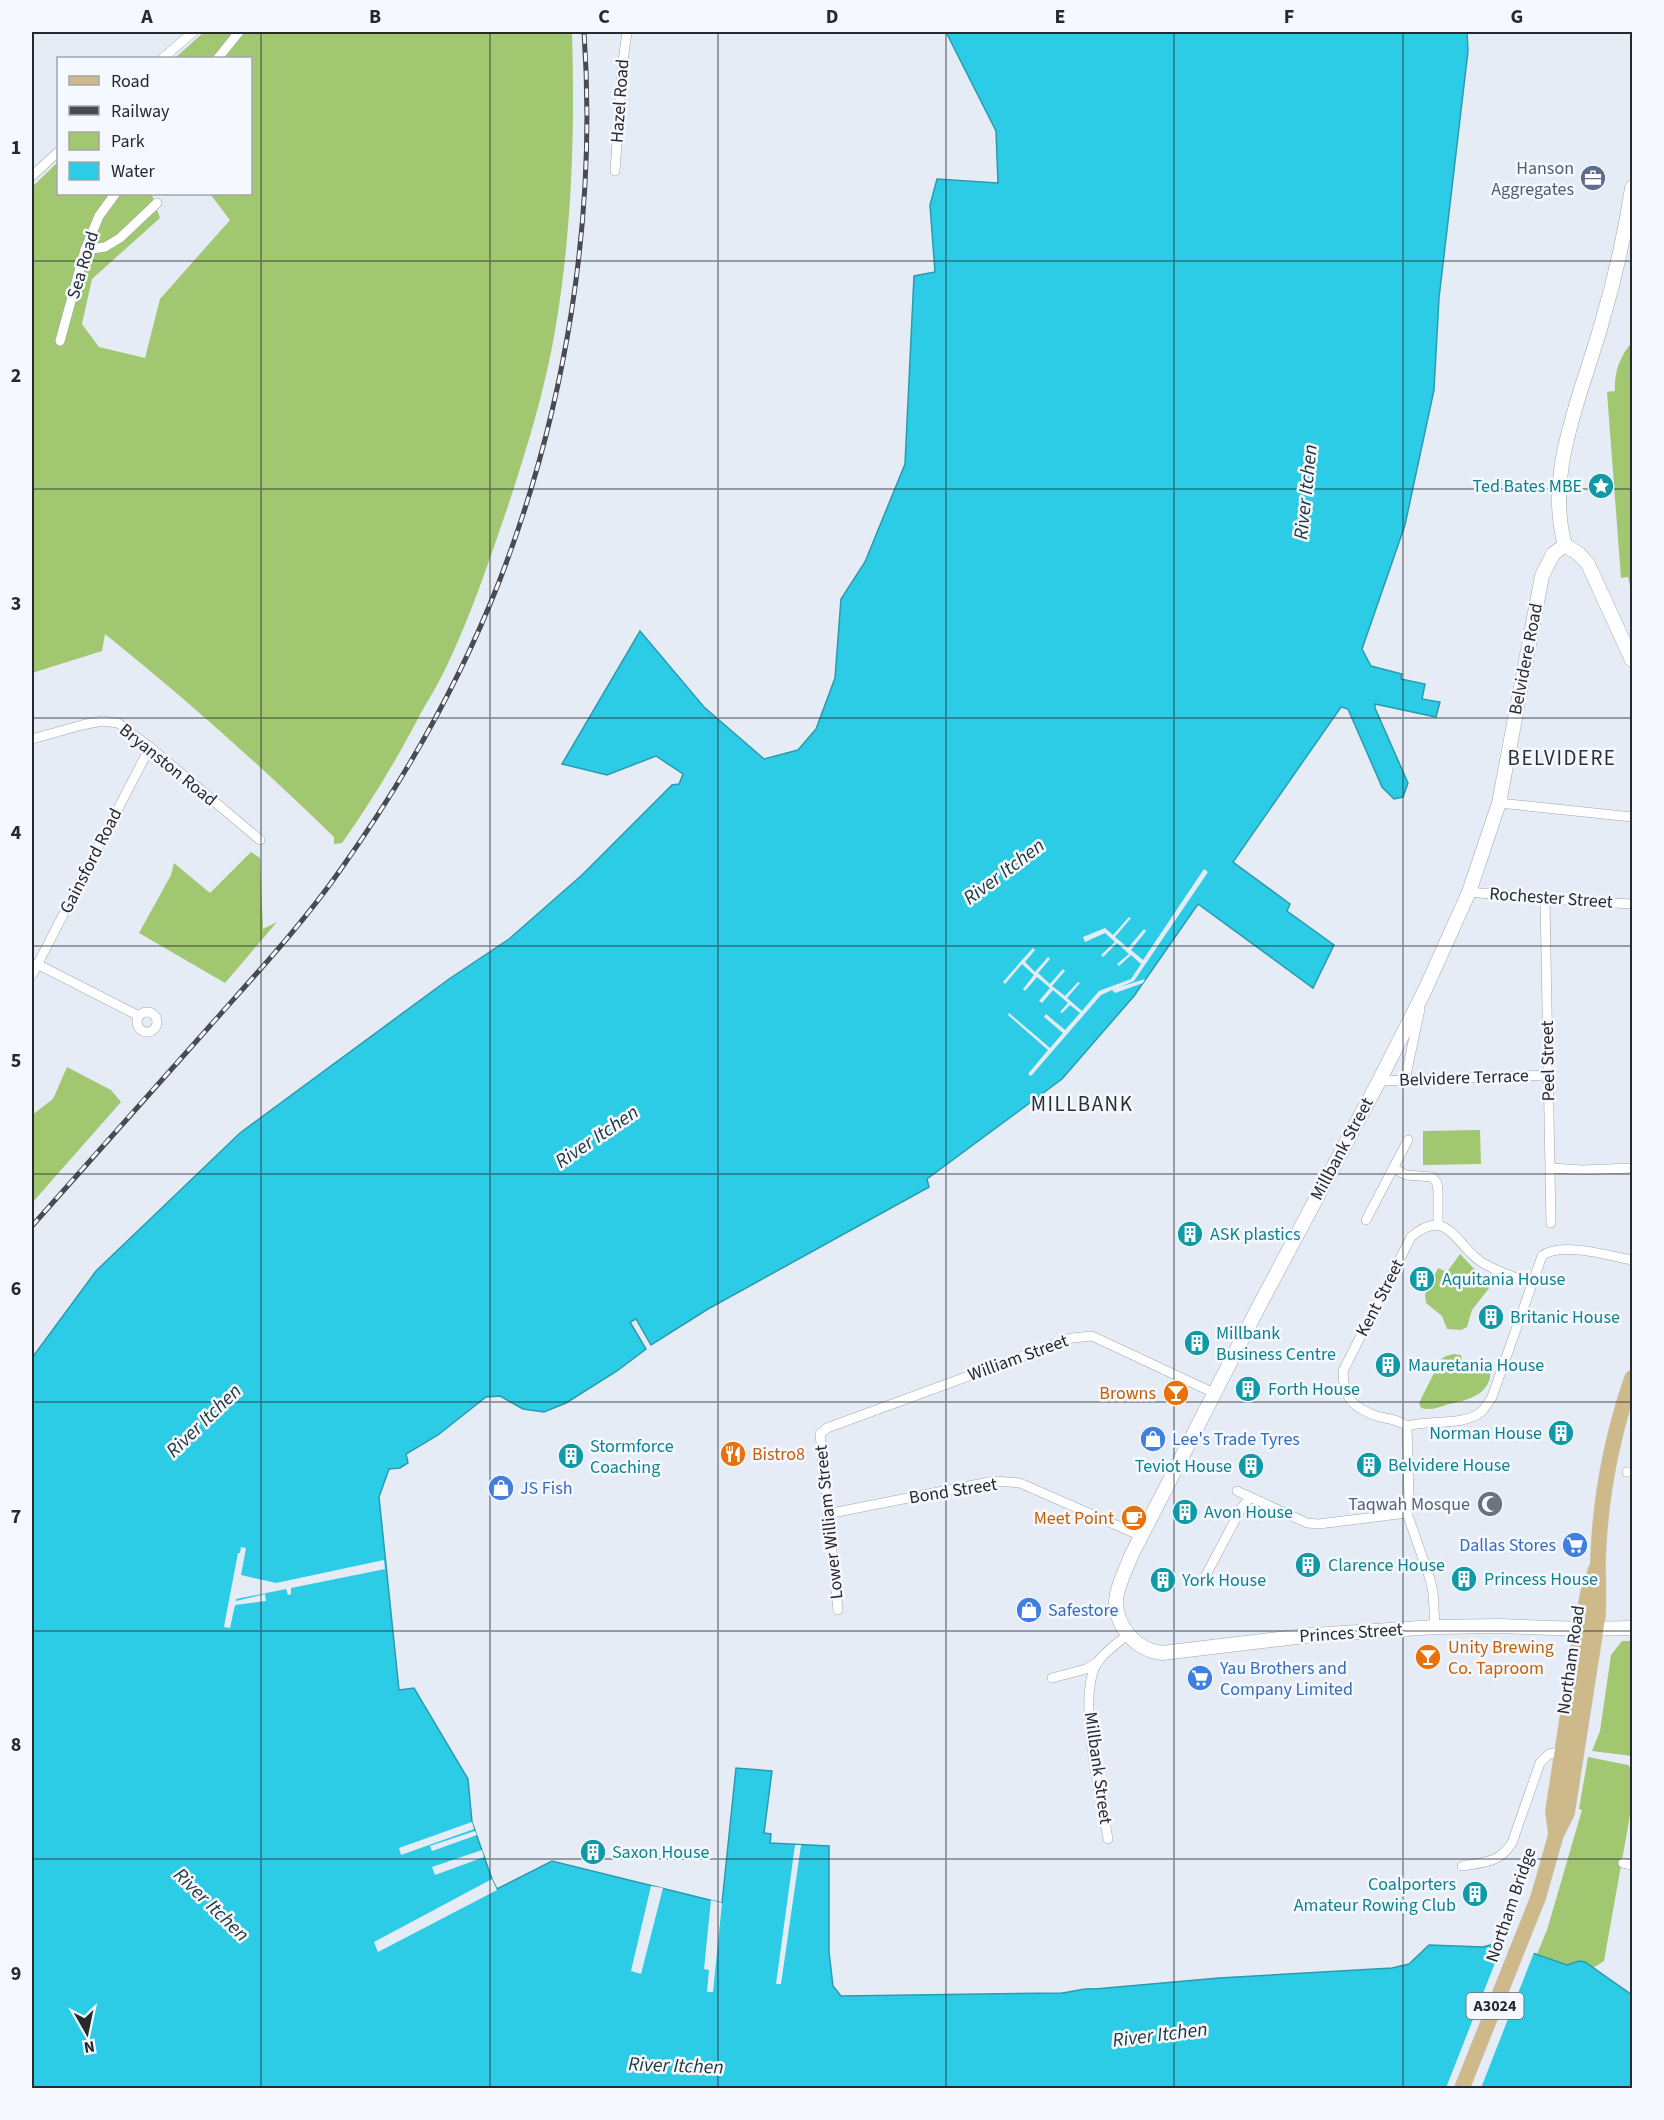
<svg xmlns="http://www.w3.org/2000/svg" width="1664" height="2120" font-family="'Source Sans 3',sans-serif">
  <style>
    .green { fill: #a1c771 }
    .water { fill: #2ccce7; stroke: #2a9baf; stroke-width: 1.5 }
    .pier { fill: #e6ecf6 }
    .lines { fill: none; stroke-linecap: round; stroke-linejoin: round }
    .street-casing { stroke: #a0a6af; stroke-width: 10 }
    .secondary-casing { stroke: #a0a6af; stroke-width: 15 }
    .primary-casing { stroke: #cbcccd; stroke-width: 16 }
    .street { stroke: #fff; stroke-width: 9 }
    .secondary { stroke: #fff; stroke-width: 14 }
    .primary { stroke: #ceb98b; stroke-width: 15 }
    .rail-casing { stroke: #484c50; stroke-width: 5 }
    .rail { stroke: #f5f9ff; stroke-width: 3; stroke-dasharray: 9; stroke-linecap: butt }
    .grid { fill: none; stroke: #272a2d; stroke-width: 1.5; stroke-opacity: 0.55 }
    .labels { text-anchor: middle; dominant-baseline: central; stroke-width: 5; stroke-linejoin: round; paint-order: stroke }
    .shield { fill: #f5f9ff; stroke: #65686c; stroke-width: 1.5 }
    .shield-label { font-size: 16px; font-weight: bold; fill: #272a2d }
    .street-label { font-size: 18px; fill: #272a2d; stroke: #f5f9ff }
    .service-label { font-size: 18px; fill: #4e5e75; stroke: #f5f9ff; text-anchor: end }
    .culture-label { font-size: 18px; fill: #0d838f; stroke: #f5f9ff; text-anchor: start }
    .food-label { font-size: 18px; fill: #c56008; stroke: #f5f9ff; text-anchor: end }
    .shop-label { font-size: 18px; fill: #366cbe; stroke: #f5f9ff; text-anchor: start }
    .worship-label { font-size: 18px; fill: #5b616d; stroke: #f5f9ff; text-anchor: end }
    .water-label { font-size: 20px; font-style: italic; fill: #1e363b; stroke: #f5f9ff }
    .quarter-label { font-size: 21px; letter-spacing: 1.5px; fill: #2a2e36; stroke: #f5f9ff }
    .neatline { fill: none; stroke: #272a2d; stroke-width: 2 }
    .grid-label { font-size: 20px; text-anchor: middle; font-weight: bold; fill: #272a2d }
  </style>
  <rect width="100%" height="100%" fill="#e6ecf6"/>
  <g class="green">
    <path d="M204,32H572C575,132 572,232 555,331C545,390 527,448 508,506C490,558 473,610 450,659C442,677 432,694 422,711C398,757 372,801 342,843L334,844V837C261,766 185,698 105,634L102,651L32,673V187L58,162V194H153L152,195L160,218L92,279L82,324L99,347L145,358L160,299L230,220L210,194H250V58H175Z"/>
    <path d="M1632,342V595L1628,577L1621,578L1607,392L1615,391C1614,372 1620,356 1632,342Z"/>
    <path d="M251,852L260,858L263,929L277,922L225,983L139,933L171,875L174,863L210,893Z"/>
    <path d="M67,1067L111,1090L121,1102L32,1203V1115L53,1099Z"/>
    <path d="M1480,1130L1481,1164L1423,1165V1131Z"/>
    <path d="M1460,1254L1477,1272L1492,1278L1490,1287L1472,1310L1467,1327L1461,1330L1447,1329L1442,1316L1426,1303L1425,1295L1438,1268L1447,1272Z"/>
    <path d="M1454,1354L1461,1355L1462,1364C1471,1365 1483,1362 1490,1366C1494,1393 1470,1400 1449,1404C1439,1407 1432,1411 1421,1408L1419,1403L1441,1359L1446,1356Z"/>
    <path d="M1622,1641H1632V1756L1592,1751L1600,1731L1611,1655Z"/>
    <path d="M1588,1757L1628,1765L1632,1769V1804L1604,1961L1593,1968L1632,1995L1392,1968L1409,1964L1429,1945L1483,1947L1501,1942L1537,1954L1547,1930L1582,1810L1579,1809Z"/>
  </g>
  <path class="water" d="M946,32H1467L1468,51L1439,298L1434,390L1405,525L1362,649L1371,666L1402,674L1401,679L1425,684L1422,699L1440,702L1436,717L1375,704V708L1408,783L1403,797L1394,799L1382,787L1348,709L1341,707L1233,862L1290,904L1287,911L1334,945L1313,988L1198,904L1134,996L1062,1079L927,1179L929,1187L708,1309L651,1345L636,1319L630,1322L646,1349L617,1371L566,1403L544,1412L523,1409L500,1396L486,1397L438,1435L406,1454L408,1463L400,1468L389,1469L379,1497L399,1690L414,1688L468,1779L472,1822L492,1879L497,1889L552,1861L722,1903L736,1768L772,1771L764,1833L771,1834L770,1843L829,1846V1952L833,1986L841,1996L1062,1993C1072,1992 1087,1987 1095,1989L1219,1978L1392,1968L1409,1964L1429,1945L1483,1947L1501,1942L1567,1965L1579,1961L1585,1962L1632,1995V2088H32V1358L96,1271L240,1133L449,979L509,939L582,875L672,785L679,784L683,774L656,756L607,775L562,764L640,631L704,707L764,759L798,750L816,729L835,678L841,599L865,562L905,464L914,276L935,272L930,205L937,179L998,183L996,131Z"/>
  <g class="pier">
    <path d="M1204,869L1208,872L1134,981L1120,987L1145,979L1143,983L1115,993L1112,990L1101,995L1031,1076L1028,1074L1048,1050L1008,1015L1009,1013L1050,1048L1063,1033L1044,1017L1046,1014L1065,1030L1080,1013L1070,1005L1062,1013L1060,1012L1068,1003L1053,990L1042,1003L1039,1001L1050,988L1037,977L1025,991L1023,989L1034,975L1022,964L1005,984L1003,982L1022,960L1033,948L1035,950L1025,962L1035,972L1048,957L1050,959L1038,973L1050,984L1063,969L1065,971L1052,986L1065,996L1078,982L1080,983L1067,998L1082,1011L1099,991L1131,979L1141,964L1131,955L1119,966L1117,964L1129,954L1117,943L1103,957L1101,955L1115,942L1105,933L1085,942L1083,937L1105,928L1113,935L1129,917L1131,918L1115,937L1128,948L1144,929L1146,931L1131,950L1143,960Z"/>
    <path d="M241,1547L246,1548L241,1575L276,1583L384,1560L385,1569L291,1588V1594L288,1595L286,1589L236,1599V1601L265,1594L266,1601L235,1605L230,1628L224,1627L225,1621L238,1553H240Z"/>
    <path d="M472,1822L474,1829L401,1855L399,1848Z"/>
    <path d="M475,1831L477,1835L432,1851L430,1846Z"/>
    <path d="M795,1845H801L781,1984H776Z"/>
    <path d="M482,1850L484,1857L435,1875L432,1867Z"/>
    <path d="M492,1879L497,1890L378,1952L374,1942Z"/>
    <path d="M651,1886L663,1888L641,1974L631,1971Z"/>
    <path d="M711,1900L722,1903L713,1992H707L709,1970L704,1969Z"/>
    <path d="M1504,1940L1535,1950L1481,2088H1446Z"/>
  </g>
  <g class="lines">
    <g class="street-casing">
      <g id="street">
        <path d="M163,58L193,32"/>
        <path d="M218,58L239,32"/>
        <path d="M615,171L622,69L627,32"/>
        <path d="M32,176L58,152"/>
        <path d="M85,250L105,247L120,238L157,203"/>
        <path d="M60,341L85,250L99,216L115,194"/>
        <path d="M32,739L82,725L102,721L118,723L150,747L260,840"/>
        <path d="M1499,803L1632,817"/>
        <path d="M1469,892L1545,899L1632,904"/>
        <path d="M1545,899L1551,1223"/>
        <path d="M37,964L139,1016"/>
        <path d="M32,975L150,747"/>
        <circle cx="147" cy="1022" r="10"/>
        <path d="M1405,1080L1420,1009"/>
        <path d="M1379,1081L1549,1075"/>
        <path d="M1393,1168L1406,1175L1432,1177L1437,1183L1438,1191V1225"/>
        <path d="M1551,1168L1582,1170L1632,1168"/>
        <path d="M1366,1220L1408,1140"/>
        <path d="M1531,1284C1515,1277 1498,1272 1483,1263C1457,1249 1449,1204 1411,1237L1343,1371C1343,1399 1354,1409 1380,1417C1390,1419 1399,1420 1407,1426C1428,1420 1464,1426 1481,1412C1485,1408 1489,1402 1492,1397L1542,1256C1560,1241 1610,1256 1632,1260"/>
        <path d="M1407,1426L1409,1499L1407,1513L1430,1579L1433,1592L1435,1627"/>
        <path d="M1627,1472H1632"/>
        <path d="M1237,1491L1307,1523L1319,1524L1407,1513"/>
        <path d="M827,1514L994,1481L1020,1483L1141,1536"/>
        <path d="M1206,1575L1242,1507L1250,1498"/>
        <path d="M838,1610L820,1434L827,1428L1072,1338L1092,1336L1214,1393"/>
        <path d="M1052,1678L1086,1669L1098,1662"/>
        <path d="M1108,1839C1101,1798 1076,1698 1097,1663C1104,1652 1118,1643 1127,1635"/>
        <path d="M1623,1863L1632,1865"/>
        <path d="M1462,1866C1485,1862 1499,1863 1512,1843L1540,1763L1549,1754L1565,1751"/>
      </g>
    </g>
    <g class="secondary-casing">
      <g id="secondary">
        <path d="M1565,545L1553,554L1542,576L1499,803L1469,892L1424,992L1379,1081L1258,1308L1131,1556C1126,1570 1117,1585 1116,1601C1116,1627 1136,1650 1162,1653L1313,1635L1435,1627L1499,1626L1581,1629L1632,1628"/>
        <path d="M1565,545C1544,473 1583,391 1602,322C1615,278 1625,234 1632,188"/>
        <path d="M1565,545L1579,554L1588,564L1632,660"/>
      </g>
    </g>
    <g class="primary-casing">
      <g id="primary">
        <path d="M1556,1835L1553,1811L1581,1629L1588,1593L1596,1569"/>
        <path d="M1462,2088L1538,1898L1556,1835L1567,1813L1598,1615C1599,1597 1598,1579 1598,1560C1600,1498 1612,1436 1632,1378"/>
      </g>
    </g>
    <use href="#street" class="street"/>
    <use href="#secondary" class="secondary"/>
    <use href="#primary" class="primary"/>
    <g class="rail-casing">
      <path id="rail" d="M32,1226C91,1159 150,1093 209,1027C254,976 302,925 341,869C404,780 459,684 499,582C566,409 597,217 584,32"/>
    </g>
    <use href="#rail" class="rail"/>
  </g>
  <path class="grid" d="M261,32V2088M490,32V2088M718,32V2088M946,32V2088M1174,32V2088M1403,32V2088M32,261H1632M32,489H1632M32,718H1632M32,946H1632M32,1174H1632M32,1402H1632M32,1631H1632M32,1859H1632"/>
  <defs>
    <g id="office-disc" transform="scale(1.35)"><circle r="9.5" fill="#5c6f8a" stroke="#f5f9ff"/><path d="M-6-3h4V-5.5h4V-3h4V5H-6ZM-1-4.5V-3h2v-1.5ZM-6 0V1H6V0Z" fill="#fff"/></g>
    <g id="sight-disc" transform="scale(1.35)"><circle r="9.5" fill="#0f9aa8" stroke="#f5f9ff"/><path d="M0-6L1.8-2.2L6-1.7L2.9 1.2L3.7 5.4L0 3.3L-3.7 5.4L-2.9 1.2L-6-1.7L-1.8-2.2Z" fill="#fff"/></g>
    <g id="building-disc" transform="scale(1.35)"><circle r="9.5" fill="#0f9aa8" stroke="#f5f9ff"/><path d="M-4-6H4V6H1V3H-1V6H-4ZM-2.5-4.3h1.7v1.8h-1.7ZM.8-4.3h1.7v1.8H.8ZM-2.5-1h1.7V.8h-1.7ZM.8-1h1.7V.8H.8Z" fill="#fff"/></g>
    <g id="bar-disc" transform="scale(1.35)"><circle r="9.5" fill="#e8710a" stroke="#f5f9ff"/><path d="M-6-5H6L.8 .8V4.5H3.5V6h-7V4.5H-.8V.8Z" fill="#fff"/></g>
    <g id="shop-disc" transform="scale(1.35)"><circle r="9.5" fill="#3f7fe0" stroke="#f5f9ff"/><path d="M-5-2.5h2.3a2.7 3.5 0 0 1 5.4 0H5L5.5 6h-11ZM-1.5-2.5h3a1.5 2.3 0 0 0-3 0Z" fill="#fff"/></g>
    <g id="restaurant-disc" transform="scale(1.35)"><circle r="9.5" fill="#e8710a" stroke="#f5f9ff"/><path d="M-5-6h1v4h1v-4h1v4h1v-4h1v5L-1.5 .5V6h-2V.5L-5-1ZM5-6V6H3V1.5H1.5Q1.5-4 5-6Z" fill="#fff"/></g>
    <g id="mosque-disc" transform="scale(1.35)"><circle r="9.5" fill="#6b7280" stroke="#f5f9ff"/><path d="M3.5-4.9A6 6 0 1 0 3.5 4.9A5 5 0 1 1 3.5-4.9Z" fill="#fff"/></g>
    <g id="cafe-disc" transform="scale(1.35)"><circle r="9.5" fill="#e8710a" stroke="#f5f9ff"/><path d="M-5.5-4.5H6V0H3Q3 3.5 0 3.5H-2.5Q-5.5 3.5-5.5 0ZM3-3.2v2h1.7v-2ZM-6 4.5H4V6H-6Z" fill="#fff"/></g>
    <g id="supermarket-disc" transform="scale(1.35)"><circle r="9.5" fill="#3f7fe0" stroke="#f5f9ff"/><path d="M-6-5.5h2.5l.6 2H6L4.5 2H-2.5L-4.4-4H-6ZM-1.5 3.2a1.3 1.3 0 1 0 .1 0ZM3 3.2a1.3 1.3 0 1 0 .1 0Z" fill="#fff"/></g>
  </defs>
  <g fill-rule="evenodd">
    <use href="#office-disc" x="1593" y="178"/>
    <use href="#sight-disc" x="1601" y="486"/>
    <use href="#building-disc" x="1190" y="1234"/>
    <use href="#building-disc" x="1422" y="1279"/>
    <use href="#building-disc" x="1491" y="1317"/>
    <use href="#building-disc" x="1197" y="1343"/>
    <use href="#building-disc" x="1388" y="1365"/>
    <use href="#building-disc" x="1248" y="1389"/>
    <use href="#bar-disc" x="1176" y="1393"/>
    <use href="#building-disc" x="1561" y="1433"/>
    <use href="#shop-disc" x="1153" y="1439"/>
    <use href="#restaurant-disc" x="733" y="1454"/>
    <use href="#building-disc" x="571" y="1456"/>
    <use href="#building-disc" x="1369" y="1465"/>
    <use href="#building-disc" x="1251" y="1466"/>
    <use href="#shop-disc" x="501" y="1488"/>
    <use href="#mosque-disc" x="1490" y="1504"/>
    <use href="#building-disc" x="1185" y="1512"/>
    <use href="#cafe-disc" x="1134" y="1518"/>
    <use href="#supermarket-disc" x="1575" y="1545"/>
    <use href="#building-disc" x="1308" y="1565"/>
    <use href="#building-disc" x="1464" y="1579"/>
    <use href="#building-disc" x="1163" y="1580"/>
    <use href="#shop-disc" x="1029" y="1610"/>
    <use href="#bar-disc" x="1428" y="1657"/>
    <use href="#supermarket-disc" x="1200" y="1678"/>
    <use href="#building-disc" x="593" y="1852"/>
    <use href="#building-disc" x="1475" y="1894"/>
  </g>
  <g class="labels">
    <rect class="shield" x="1466.5" y="1993" width="57" height="26" rx="4.5"/>
    <g class="shield-label">
      <text x="1495" y="2006">A3024</text>
    </g>
    <g class="street-label">
      <text transform="translate(620 101) rotate(-86)">Hazel Road</text>
      <text transform="translate(83 265) rotate(-73)">Sea Road</text>
      <text transform="translate(1526 659) rotate(-79)">Belvidere Road</text>
      <text transform="translate(168 765) rotate(39)">Bryanston Road</text>
      <text transform="translate(91 861) rotate(-63)">Gainsford Road</text>
      <text transform="translate(1551 898) rotate(4)">Rochester Street</text>
      <text transform="translate(1548 1061) rotate(-91)">Peel Street</text>
      <text transform="translate(1464 1078) rotate(-2)">Belvidere Terrace</text>
      <text transform="translate(1342 1149) rotate(-62)">Millbank Street</text>
      <text transform="translate(1380 1298) rotate(-63)">Kent Street</text>
      <text transform="translate(1018 1358) rotate(-20)">William Street</text>
      <text transform="translate(953 1491) rotate(-9)">Bond Street</text>
      <text transform="translate(829 1522) rotate(-96)">Lower William Street</text>
      <text transform="translate(1351 1633) rotate(-4)">Princes Street</text>
      <text transform="translate(1571 1660) rotate(-82)">Northam Road</text>
      <text transform="translate(1098 1768) rotate(82)">Millbank Street</text>
      <text transform="translate(1511 1905) rotate(-71)">Northam Bridge</text>
    </g>
    <g class="service-label">
      <text x="1574" y="168">Hanson<tspan x="1574" dy="21">Aggregates</tspan></text>
    </g>
    <g class="culture-label">
      <text x="1582" y="486" text-anchor="end">Ted Bates MBE</text>
      <text x="1210" y="1234">ASK plastics</text>
      <text x="1442" y="1279">Aquitania House</text>
      <text x="1510" y="1317">Britanic House</text>
      <text x="1216" y="1333">Millbank<tspan x="1216" dy="21">Business Centre</tspan></text>
      <text x="1408" y="1365">Mauretania House</text>
      <text x="1268" y="1389">Forth House</text>
      <text x="1542" y="1433" text-anchor="end">Norman House</text>
      <text x="590" y="1446">Stormforce<tspan x="590" dy="21">Coaching</tspan></text>
      <text x="1388" y="1465">Belvidere House</text>
      <text x="1232" y="1466" text-anchor="end">Teviot House</text>
      <text x="1204" y="1512">Avon House</text>
      <text x="1328" y="1565">Clarence House</text>
      <text x="1484" y="1579">Princess House</text>
      <text x="1182" y="1580">York House</text>
      <text x="612" y="1852">Saxon House</text>
      <text x="1456" y="1884" text-anchor="end">Coalporters<tspan x="1456" dy="21">Amateur Rowing Club</tspan></text>
    </g>
    <g class="food-label">
      <text x="1156" y="1393">Browns</text>
      <text x="752" y="1454" text-anchor="start">Bistro8</text>
      <text x="1114" y="1518">Meet Point</text>
      <text x="1448" y="1647" text-anchor="start">Unity Brewing<tspan x="1448" dy="21">Co. Taproom</tspan></text>
    </g>
    <g class="shop-label">
      <text x="1172" y="1439">Lee's Trade Tyres</text>
      <text x="520" y="1488">JS Fish</text>
      <text x="1556" y="1545" text-anchor="end">Dallas Stores</text>
      <text x="1048" y="1610">Safestore</text>
      <text x="1220" y="1668">Yau Brothers and<tspan x="1220" dy="21">Company Limited</tspan></text>
    </g>
    <g class="worship-label">
      <text x="1470" y="1504">Taqwah Mosque</text>
    </g>
    <g class="water-label">
      <text transform="translate(1306 492) rotate(-84)">River Itchen</text>
      <text transform="translate(1004 872) rotate(-37)">River Itchen</text>
      <text transform="translate(597 1137) rotate(-34)">River Itchen</text>
      <text transform="translate(204 1421) rotate(-44)">River Itchen</text>
      <text transform="translate(211 1905) rotate(44)">River Itchen</text>
      <text transform="translate(1160 2035) rotate(-7)">River Itchen</text>
      <text transform="translate(676 2066) rotate(2)">River Itchen</text>
    </g>
    <g class="quarter-label">
      <text x="1562" y="758">BELVIDERE</text>
      <text x="1082" y="1104">MILLBANK</text>
    </g>
  </g>
  <rect width="1664" height="2120" fill="none" stroke="#f5f9ff" stroke-width="66"/>
  <rect x="57" y="57" width="195" height="138" fill="#f5f9ff" stroke="#a3a6ab" stroke-width="1.5"/>
  <rect x="69" y="76" width="30" height="9" fill="#ceb98b" stroke="#a3a6ab" stroke-width="1.5"/>
  <text x="111" y="87" font-size="18" fill="#272a2d">Road</text>
  <rect x="69" y="106" width="30" height="9" fill="#484c50" stroke="#a3a6ab" stroke-width="1.5"/>
  <text x="111" y="117" font-size="18" fill="#272a2d">Railway</text>
  <rect x="69" y="132" width="30" height="18" fill="#a1c771" stroke="#a3a6ab" stroke-width="1.5"/>
  <text x="111" y="147" font-size="18" fill="#272a2d">Park</text>
  <rect x="69" y="162" width="30" height="18" fill="#2ccce7" stroke="#a3a6ab" stroke-width="1.5"/>
  <text x="111" y="177" font-size="18" fill="#272a2d">Water</text>
  <g transform="translate(87 2033) rotate(171)" stroke="#f5f9ff" stroke-width="4.5" paint-order="stroke">
  <path d="M0-4.5L10 22L0 15L-10 22Z" fill="#272a2d"/>
  <text y="-9" font-size="16" font-weight="bold" text-anchor="middle" fill="#272a2d">N</text>
  </g>
  <rect x="33" y="33" width="1598" height="2054" class="neatline"/>
  <g class="grid-label">
    <text x="147" y="23">A</text>
    <text x="375" y="23">B</text>
    <text x="604" y="23">C</text>
    <text x="832" y="23">D</text>
    <text x="1060" y="23">E</text>
    <text x="1289" y="23">F</text>
    <text x="1517" y="23">G</text>
    <text x="16" y="154">1</text>
    <text x="16" y="382">2</text>
    <text x="16" y="610">3</text>
    <text x="16" y="839">4</text>
    <text x="16" y="1067">5</text>
    <text x="16" y="1295">6</text>
    <text x="16" y="1523">7</text>
    <text x="16" y="1751">8</text>
    <text x="16" y="1980">9</text>
  </g>
</svg>
